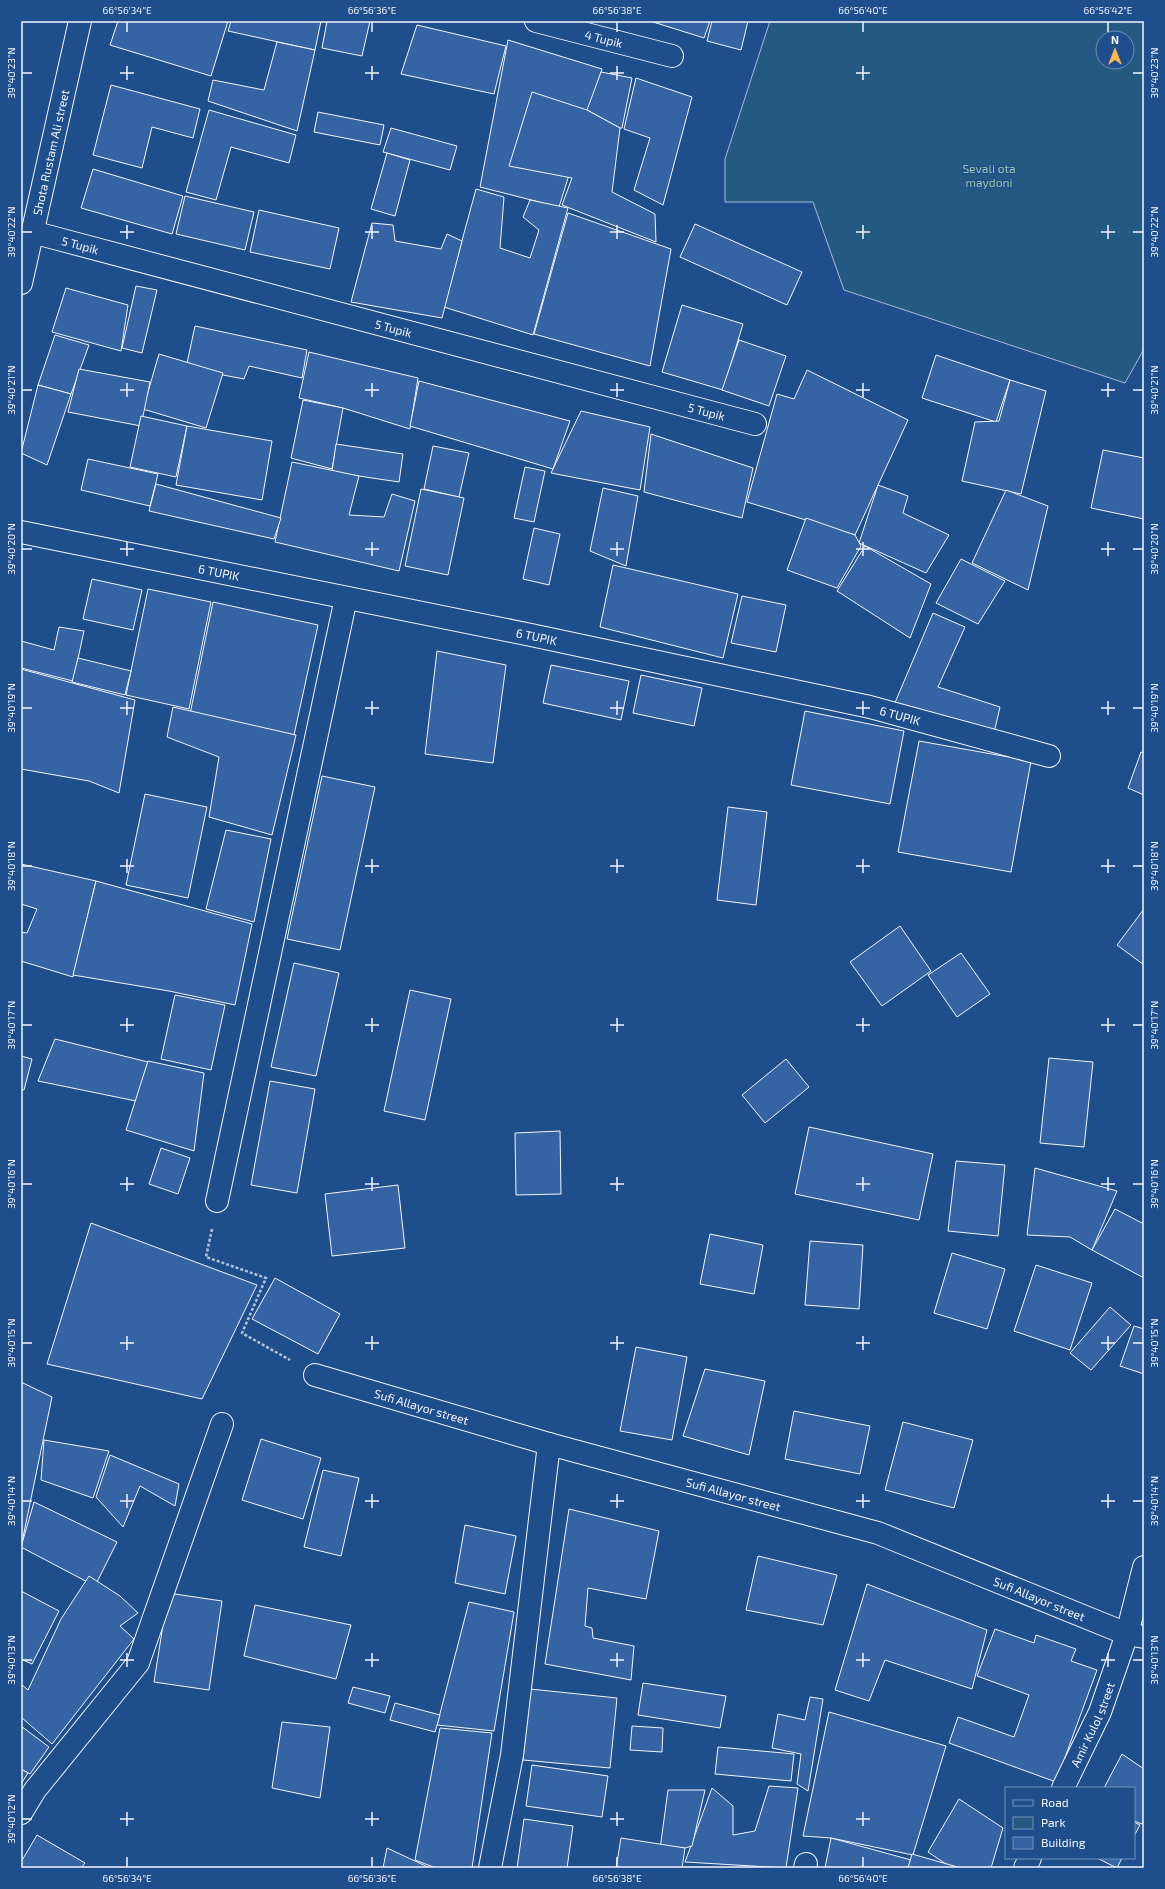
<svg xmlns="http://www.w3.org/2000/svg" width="1165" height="1889" font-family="'Exo 2',sans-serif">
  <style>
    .green { fill: #245a82; stroke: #a8bbd7; fill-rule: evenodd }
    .building { fill: #3563a3; stroke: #f2f6ff }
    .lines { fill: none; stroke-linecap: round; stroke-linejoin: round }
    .minor-casing { stroke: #f2f6ff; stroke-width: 24 }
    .path { stroke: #b3c4dc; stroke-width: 2.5; stroke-dasharray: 3 2; stroke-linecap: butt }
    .minor { stroke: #1f4e8c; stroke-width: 22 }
    .ticks { fill: none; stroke: #f2f6ff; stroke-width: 1.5 }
    .labels { text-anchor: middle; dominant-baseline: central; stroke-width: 3; stroke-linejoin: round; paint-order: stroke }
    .street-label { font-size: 12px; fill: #f2f6ff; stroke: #1f4e8c }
    .park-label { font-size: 12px; fill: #97c8a6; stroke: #1f4e8c }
    .neatline { fill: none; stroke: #f2f6ff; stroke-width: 1.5 }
    .ticks-label { font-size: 10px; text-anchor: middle; fill: #f2f6ff }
  </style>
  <rect width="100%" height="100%" fill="#1f4e8c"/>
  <path class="green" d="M770,21H1144V349L1125,383L844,290L813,202H725V159ZM1103,38H1127V62H1103Z"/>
  <g class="building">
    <path d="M118,21H228L211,76L110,45Z"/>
    <path d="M231,21H321L315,50L228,31Z"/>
    <path d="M327,21H370L362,56L322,48Z"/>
    <path d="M650,21H710L704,38Z"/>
    <path d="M712,21H748L741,50L707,41Z"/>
    <path d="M417,25L506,46L494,94L401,74Z"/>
    <path d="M508,40L602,69L559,207L480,187Z"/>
    <path d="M277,42L315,50L297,131L208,101L213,80L264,90Z"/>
    <path d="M601,72L632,78L622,128H620L587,110Z"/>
    <path d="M636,78L692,97L663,205L634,190L650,138L624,129Z"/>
    <path d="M111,85L200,109L193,138L152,127L142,168L93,155Z"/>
    <path d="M532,92L587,110L620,128L612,192L655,214L656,242L562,205L572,178L509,166Z"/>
    <path d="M209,110L296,135L289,163L231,147L216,200L186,192Z"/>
    <path d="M318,112L384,125L380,145L314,132Z"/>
    <path d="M391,128L457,146L450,170L383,152Z"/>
    <path d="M387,153L410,160L395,216L371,209Z"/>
    <path d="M93,169L183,196L172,234L81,208Z"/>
    <path d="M476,189L504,197L500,248L530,258L539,230L523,217L530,200L568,208L533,335L444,307Z"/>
    <path d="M185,196L254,212L245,250L176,234Z"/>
    <path d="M259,210L339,228L330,269L250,252Z"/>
    <path d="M568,213L671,249L650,366L534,334Z"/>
    <path d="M372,223L393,225L395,241L441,249L447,234L462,241L442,318L351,302Z"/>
    <path d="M695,224L802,272L787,305L680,257Z"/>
    <path d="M136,286L157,290L142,353L122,348Z"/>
    <path d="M66,288L128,305L121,351L52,332Z"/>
    <path d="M682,305L743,324L723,390L662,372Z"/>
    <path d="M195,326L307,350L302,378L249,366L244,379L186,368Z"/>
    <path d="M55,335L89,345L71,394L38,385Z"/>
    <path d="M739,340L786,356L769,406L722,390Z"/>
    <path d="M309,352L418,378L410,429L343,408L299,398Z"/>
    <path d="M159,354L223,373L206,428L143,409Z"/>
    <path d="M936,355L1010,380L996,422L922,398Z"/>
    <path d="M79,369L150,382L141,426L68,412Z"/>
    <path d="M807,370L908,420L855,535L747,502L777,394L794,399Z"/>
    <path d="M1010,380L1046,391L1021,494L962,481L975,422L999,421Z"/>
    <path d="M419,381L570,421L553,469L410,426Z"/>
    <path d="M38,385L71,394L47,465L21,453Z"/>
    <path d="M303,400L343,408L332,469L291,458Z"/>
    <path d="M581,411L650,427L640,490L551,473Z"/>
    <path d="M141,416L187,426L176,477L130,467Z"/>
    <path d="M187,426L272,441L262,500L176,485Z"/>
    <path d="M651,434L753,468L742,518L644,492Z"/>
    <path d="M336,444L403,454L399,482L332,472Z"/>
    <path d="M433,446L469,453L459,497L424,489Z"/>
    <path d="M1103,450L1144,458V519L1091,508Z"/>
    <path d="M88,459L158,474L150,506L81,490Z"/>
    <path d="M292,462L359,476L349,515L384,517L392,494L415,501L399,571L275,542Z"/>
    <path d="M525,467L545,471L534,522L514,518Z"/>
    <path d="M156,484L281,518L274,539L149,511Z"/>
    <path d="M878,485L908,496L903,513L949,535L926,573L859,543Z"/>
    <path d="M603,488L638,496L626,566L590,551Z"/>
    <path d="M421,489L464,498L448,575L405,566Z"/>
    <path d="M1006,490L1048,506L1028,590L972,563Z"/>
    <path d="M806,518L855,535L861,546L837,588L787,570Z"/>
    <path d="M534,528L560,534L549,585L523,579Z"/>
    <path d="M865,546L931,584L910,638L837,591Z"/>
    <path d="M961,559L1005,581L978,624L936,603Z"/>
    <path d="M613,565L738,594L723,658L600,627Z"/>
    <path d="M92,579L142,590L133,630L83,619Z"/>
    <path d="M148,589L211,602L189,709L126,695Z"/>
    <path d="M742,596L786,605L776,652L731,643Z"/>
    <path d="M213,602L318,625L294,735L190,714Z"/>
    <path d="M933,613L965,627L938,687L1000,707L994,733L894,705Z"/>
    <path d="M59,627L84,631L73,681L21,668V641L54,650Z"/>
    <path d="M437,651L506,665L493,763L425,754Z"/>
    <path d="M78,658L131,671L125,695L72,682Z"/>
    <path d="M551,665L629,681L621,720L543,703Z"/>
    <path d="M21,669L135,700L119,793L89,781L21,769Z"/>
    <path d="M641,675L702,688L694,726L633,713Z"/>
    <path d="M173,707L296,735L272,835L209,817L219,757L167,737Z"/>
    <path d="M805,711L904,731L890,804L791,785Z"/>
    <path d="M919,741L1031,761L1011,872L898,852Z"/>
    <path d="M1141,752L1144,753V795L1128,788Z"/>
    <path d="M322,776L375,787L340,950L287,939Z"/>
    <path d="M145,794L207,807L188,898L126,885Z"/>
    <path d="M728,807L767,812L756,905L717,900Z"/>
    <path d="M226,830L271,839L254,922L206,909Z"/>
    <path d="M21,864L96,881L73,977L21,961V932L27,933L37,909L21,904Z"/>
    <path d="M96,881L252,924L235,1005L169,991L73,975Z"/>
    <path d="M1144,909V965L1117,945Z"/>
    <path d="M900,926L931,971L882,1006L850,962Z"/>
    <path d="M961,953L990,994L957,1017L928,975Z"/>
    <path d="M294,963L339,973L316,1076L271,1067Z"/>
    <path d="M410,990L451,999L425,1120L384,1111Z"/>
    <path d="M175,995L225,1005L211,1070L161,1059Z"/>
    <path d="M55,1039L148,1062L136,1101L38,1081Z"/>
    <path d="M21,1056L32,1059L24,1090L21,1089Z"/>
    <path d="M1049,1058L1093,1062L1084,1147L1040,1143Z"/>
    <path d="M786,1059L809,1087L765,1123L742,1095Z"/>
    <path d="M148,1061L204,1073L194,1151L126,1130Z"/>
    <path d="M270,1081L315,1089L297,1193L251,1185Z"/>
    <path d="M809,1127L933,1154L919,1220L795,1194Z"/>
    <path d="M560,1131L561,1194L516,1195L515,1133Z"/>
    <path d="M161,1148L190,1158L178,1194L149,1184Z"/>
    <path d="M956,1161L1005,1165L998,1236L948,1231Z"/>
    <path d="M1035,1168L1117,1191L1092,1250L1070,1237L1027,1235Z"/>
    <path d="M398,1185L405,1248L332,1256L325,1194Z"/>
    <path d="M1115,1209L1144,1224V1278L1092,1250Z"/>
    <path d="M91,1223L257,1285L202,1399L47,1364Z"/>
    <path d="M710,1234L763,1245L754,1294L700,1284Z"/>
    <path d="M810,1241L863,1245L859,1309L805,1305Z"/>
    <path d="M952,1253L1005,1269L987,1329L934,1313Z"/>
    <path d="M1036,1265L1092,1283L1070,1350L1014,1331Z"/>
    <path d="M275,1278L340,1314L318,1354L252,1319Z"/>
    <path d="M1110,1307L1131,1325L1091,1370L1070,1353Z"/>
    <path d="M1134,1326L1144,1329V1374L1120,1366Z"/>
    <path d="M636,1347L687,1357L672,1440L620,1431Z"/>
    <path d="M705,1369L765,1381L749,1455L683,1436Z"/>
    <path d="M21,1382L52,1397L21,1547Z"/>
    <path d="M794,1411L870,1426L860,1474L785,1459Z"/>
    <path d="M903,1422L973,1440L954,1508L885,1490Z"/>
    <path d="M261,1439L321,1458L303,1519L242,1500Z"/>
    <path d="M44,1440L109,1451L93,1498L41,1480Z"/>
    <path d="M110,1455L179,1484L175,1506L140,1486L123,1527L96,1497Z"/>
    <path d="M323,1470L359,1478L341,1556L304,1547Z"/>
    <path d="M34,1502L117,1542L95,1586L21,1547Z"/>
    <path d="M569,1509L659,1531L646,1599L588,1588L585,1626L592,1628L593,1638L634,1646L631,1680L545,1664Z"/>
    <path d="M465,1525L516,1536L505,1594L455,1583Z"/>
    <path d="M758,1556L837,1575L823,1625L746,1610Z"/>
    <path d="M89,1576L120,1596L138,1613L120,1626L134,1639L52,1744L21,1717V1684L28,1690L61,1619Z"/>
    <path d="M867,1584L987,1630L972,1689L885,1660L869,1701L835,1690Z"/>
    <path d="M21,1591L59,1611L32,1664L21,1659Z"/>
    <path d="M168,1593L222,1601L209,1690L154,1682Z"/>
    <path d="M469,1602L514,1612L494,1731L437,1725Z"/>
    <path d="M255,1605L351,1625L336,1679L244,1656Z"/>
    <path d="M995,1629L1034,1643L1036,1635L1076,1649L1071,1661L1097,1670L1056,1782L949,1743L958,1717L1014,1737L1029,1695L977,1676Z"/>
    <path d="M643,1683L726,1696L720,1728L638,1715Z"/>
    <path d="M353,1687L390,1696L385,1713L348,1703Z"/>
    <path d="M530,1689L617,1698L610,1768L523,1760Z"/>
    <path d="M810,1697L823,1699L808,1791L797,1784L801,1754L772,1748L778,1714L805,1720Z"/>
    <path d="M395,1703L440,1715L435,1732L390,1720Z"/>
    <path d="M829,1712L946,1746L913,1855L831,1838L803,1836Z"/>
    <path d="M282,1722L330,1727L320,1798L272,1788Z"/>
    <path d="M21,1726L49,1747L30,1774L21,1769Z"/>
    <path d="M632,1726L663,1728L662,1752L630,1750Z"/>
    <path d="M440,1728L492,1733L472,1868H436L415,1860Z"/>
    <path d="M718,1747L794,1754L791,1781L715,1774Z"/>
    <path d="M1122,1754L1144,1769V1819L1142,1824L1134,1821V1788H1104Z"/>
    <path d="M532,1765L608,1776L602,1817L526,1806Z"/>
    <path d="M21,1769L28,1773L21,1784Z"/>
    <path d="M769,1786L798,1788L786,1868L685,1862L712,1788L733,1806V1835L755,1831Z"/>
    <path d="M668,1790H705L692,1846L685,1848L660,1849Z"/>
    <path d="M959,1799L1003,1828L991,1868H952L928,1852Z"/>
    <path d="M524,1819L573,1826L567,1868H517Z"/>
    <path d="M1134,1822L1140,1825L1134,1836Z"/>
    <path d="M37,1835L85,1863L81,1868H21V1862Z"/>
    <path d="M621,1838L685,1848L682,1868H616Z"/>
    <path d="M831,1838L911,1860L908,1868H825Z"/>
    <path d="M387,1848L430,1868H383Z"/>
    <path d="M912,1854L961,1868H908Z"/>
    <path d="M1097,1858H1122L1117,1868Z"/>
  </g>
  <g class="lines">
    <g class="minor-casing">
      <g id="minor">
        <path id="s1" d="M536,21L672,56"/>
        <path id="s2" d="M32,232L755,424"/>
        <path id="s3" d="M21,283L80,21"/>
        <path id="s4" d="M21,532L531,635L870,707L1049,756"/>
        <path d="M217,1201L346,598"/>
        <path id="s5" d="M315,1375L549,1444L878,1533L1127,1634L1144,1637"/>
        <path id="s6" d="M1063,1788L1100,1712L1127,1634L1144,1567"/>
        <path d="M21,1813L35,1790L138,1663L222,1424"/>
        <path d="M490,1868L512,1755L549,1444"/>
        <path d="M805,1868L806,1864"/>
        <path d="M1025,1868L1030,1858"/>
      </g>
    </g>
    <path class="path" d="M212,1229L206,1257L266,1278L242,1333L290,1360"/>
    <use href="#minor" class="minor"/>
  </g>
  <path class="ticks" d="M127,22V32M372,22V32M617,22V32M863,22V32M1108,22V32M127,66V80M372,66V80M617,66V80M863,66V80M22,73H32M120,73H134M365,73H379M610,73H624M856,73H870M1133,73H1143M127,225V239M372,225V239M617,225V239M863,225V239M1108,225V239M22,232H32M120,232H134M365,232H379M610,232H624M856,232H870M1101,232H1115M1133,232H1143M127,383V397M372,383V397M617,383V397M863,383V397M1108,383V397M22,390H32M120,390H134M365,390H379M610,390H624M856,390H870M1101,390H1115M1133,390H1143M127,542V556M372,542V556M617,542V556M863,542V556M1108,542V556M22,549H32M120,549H134M365,549H379M610,549H624M856,549H870M1101,549H1115M1133,549H1143M127,701V715M372,701V715M617,701V715M863,701V715M1108,701V715M22,708H32M120,708H134M365,708H379M610,708H624M856,708H870M1101,708H1115M1133,708H1143M127,859V873M372,859V873M617,859V873M863,859V873M1108,859V873M22,866H32M120,866H134M365,866H379M610,866H624M856,866H870M1101,866H1115M1133,866H1143M127,1018V1032M372,1018V1032M617,1018V1032M863,1018V1032M1108,1018V1032M22,1025H32M120,1025H134M365,1025H379M610,1025H624M856,1025H870M1101,1025H1115M1133,1025H1143M127,1177V1191M372,1177V1191M617,1177V1191M863,1177V1191M1108,1177V1191M22,1184H32M120,1184H134M365,1184H379M610,1184H624M856,1184H870M1101,1184H1115M1133,1184H1143M127,1336V1350M372,1336V1350M617,1336V1350M863,1336V1350M1108,1336V1350M22,1343H32M120,1343H134M365,1343H379M610,1343H624M856,1343H870M1101,1343H1115M1133,1343H1143M127,1494V1508M372,1494V1508M617,1494V1508M863,1494V1508M1108,1494V1508M22,1501H32M120,1501H134M365,1501H379M610,1501H624M856,1501H870M1101,1501H1115M1133,1501H1143M127,1653V1667M372,1653V1667M617,1653V1667M863,1653V1667M1108,1653V1667M22,1660H32M120,1660H134M365,1660H379M610,1660H624M856,1660H870M1101,1660H1115M1133,1660H1143M127,1812V1826M372,1812V1826M617,1812V1826M863,1812V1826M22,1819H32M120,1819H134M365,1819H379M610,1819H624M856,1819H870M127,1857V1867M372,1857V1867M617,1857V1867M863,1857V1867"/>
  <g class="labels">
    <g class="street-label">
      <text stroke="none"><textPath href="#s1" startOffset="70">4 Tupik</textPath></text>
      <text stroke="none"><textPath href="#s3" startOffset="134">Shota Rustam Ali street</textPath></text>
      <text stroke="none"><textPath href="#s2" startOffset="50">5 Tupik</textPath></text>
      <text stroke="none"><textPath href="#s2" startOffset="374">5 Tupik</textPath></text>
      <text stroke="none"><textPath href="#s2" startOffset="698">5 Tupik</textPath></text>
      <text stroke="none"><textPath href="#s4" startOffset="202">6 TUPIK</textPath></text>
      <text stroke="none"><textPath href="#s4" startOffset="526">6 TUPIK</textPath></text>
      <text stroke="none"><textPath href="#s4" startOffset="898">6 TUPIK</textPath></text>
      <text stroke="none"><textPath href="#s5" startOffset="111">Sufi Allayor street</textPath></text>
      <text stroke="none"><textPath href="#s5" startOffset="435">Sufi Allayor street</textPath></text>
      <text stroke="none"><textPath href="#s5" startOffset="759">Sufi Allayor street</textPath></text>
      <text stroke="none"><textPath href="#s6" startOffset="70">Amir Kulol street</textPath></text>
    </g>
    <g class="park-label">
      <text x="989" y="168">Sevali ota<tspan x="989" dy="14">maydoni</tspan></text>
    </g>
  </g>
  <rect width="1165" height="1889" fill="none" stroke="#1f4e8c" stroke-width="44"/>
  <rect x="1005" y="1787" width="130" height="72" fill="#1f4e8c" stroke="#7391ba"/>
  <rect x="1013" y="1800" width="20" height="6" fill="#1f4e8c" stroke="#7391ba"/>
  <text x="1041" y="1807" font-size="12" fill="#f2f6ff">Road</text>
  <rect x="1013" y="1817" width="20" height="12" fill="#245a82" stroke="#7391ba"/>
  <text x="1041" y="1827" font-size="12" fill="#f2f6ff">Park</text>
  <rect x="1013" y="1837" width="20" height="12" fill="#3563a3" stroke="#7391ba"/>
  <text x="1041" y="1847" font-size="12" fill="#f2f6ff">Building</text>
  <g transform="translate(1115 50)"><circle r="19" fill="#1f4e8c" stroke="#7391ba"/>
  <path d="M0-3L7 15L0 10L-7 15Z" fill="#ffb74d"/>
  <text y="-6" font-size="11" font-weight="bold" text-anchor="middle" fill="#f2f6ff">N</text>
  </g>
  <rect x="22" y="22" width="1121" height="1845" class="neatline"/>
  <g class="ticks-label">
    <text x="127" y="14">66°56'34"E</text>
    <text x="372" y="14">66°56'36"E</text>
    <text x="617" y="14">66°56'38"E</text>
    <text x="863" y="14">66°56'40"E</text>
    <text x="1108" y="14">66°56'42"E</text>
    <text transform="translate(11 73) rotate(-90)" y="4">39°40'23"N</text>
    <text transform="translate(1154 73) rotate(-90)" y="4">39°40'23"N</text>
    <text transform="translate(11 232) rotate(-90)" y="4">39°40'22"N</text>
    <text transform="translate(1154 232) rotate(-90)" y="4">39°40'22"N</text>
    <text transform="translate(11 390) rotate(-90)" y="4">39°40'21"N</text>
    <text transform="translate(1154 390) rotate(-90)" y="4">39°40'21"N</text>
    <text transform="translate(11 549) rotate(-90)" y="4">39°40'20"N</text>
    <text transform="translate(1154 549) rotate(-90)" y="4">39°40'20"N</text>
    <text transform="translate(11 708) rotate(-90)" y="4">39°40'19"N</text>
    <text transform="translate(1154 708) rotate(-90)" y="4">39°40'19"N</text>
    <text transform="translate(11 866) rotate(-90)" y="4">39°40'18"N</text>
    <text transform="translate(1154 866) rotate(-90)" y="4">39°40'18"N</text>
    <text transform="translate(11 1025) rotate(-90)" y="4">39°40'17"N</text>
    <text transform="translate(1154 1025) rotate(-90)" y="4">39°40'17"N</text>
    <text transform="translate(11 1184) rotate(-90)" y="4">39°40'16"N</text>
    <text transform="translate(1154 1184) rotate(-90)" y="4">39°40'16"N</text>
    <text transform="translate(11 1343) rotate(-90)" y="4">39°40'15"N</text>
    <text transform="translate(1154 1343) rotate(-90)" y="4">39°40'15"N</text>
    <text transform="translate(11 1501) rotate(-90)" y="4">39°40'14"N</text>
    <text transform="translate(1154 1501) rotate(-90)" y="4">39°40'14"N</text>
    <text transform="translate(11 1660) rotate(-90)" y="4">39°40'13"N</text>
    <text transform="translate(1154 1660) rotate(-90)" y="4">39°40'13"N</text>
    <text transform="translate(11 1819) rotate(-90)" y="4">39°40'12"N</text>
    <text x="127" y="1882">66°56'34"E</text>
    <text x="372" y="1882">66°56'36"E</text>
    <text x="617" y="1882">66°56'38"E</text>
    <text x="863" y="1882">66°56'40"E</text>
  </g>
</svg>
